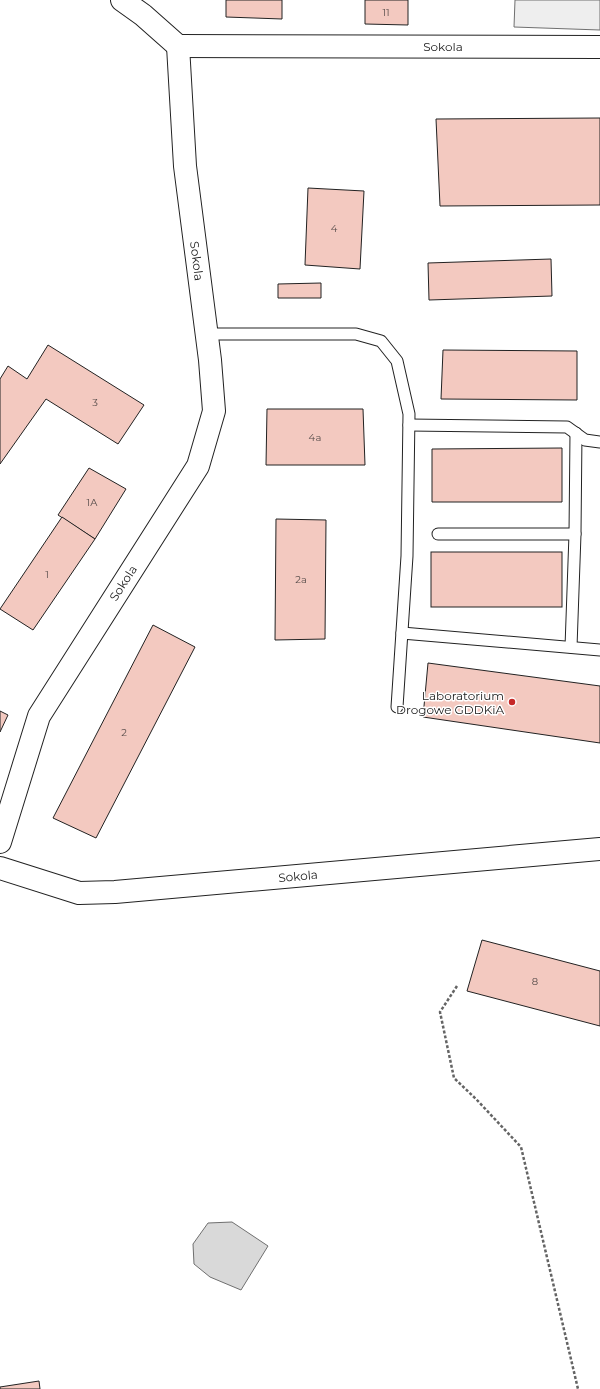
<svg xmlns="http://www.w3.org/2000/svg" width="600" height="1389" font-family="Montserrat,sans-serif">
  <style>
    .green { fill: #eee; stroke: #6f6f6f }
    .water { fill: #d9d9d9; stroke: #6f6f6f }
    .building { fill: #f3c9c0; stroke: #222 }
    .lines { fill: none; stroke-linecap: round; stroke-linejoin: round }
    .service-casing { stroke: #222; stroke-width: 13 }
    .minor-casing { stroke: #222; stroke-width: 24 }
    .path { stroke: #646464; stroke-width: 2.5; stroke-dasharray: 3 2; stroke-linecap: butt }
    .service { stroke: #fff; stroke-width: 11 }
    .minor { stroke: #fff; stroke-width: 22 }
    .poi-dot { fill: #c62828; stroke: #fff; stroke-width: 1.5 }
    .labels { text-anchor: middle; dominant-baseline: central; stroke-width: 3; stroke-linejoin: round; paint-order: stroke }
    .number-label { font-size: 10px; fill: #564c4a }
    .street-label { font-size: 12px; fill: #222; stroke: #fff }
    .poi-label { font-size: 12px; fill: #222; stroke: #fff; text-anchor: end }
  </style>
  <rect width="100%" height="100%" fill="#fff"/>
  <path class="green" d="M515,0H600V30L514,27Z"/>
  <path class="water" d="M232,1222L268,1246L241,1290L210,1277L194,1264L193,1244L208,1223Z"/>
  <g class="building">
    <path d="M226,0H282V19L226,17Z"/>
    <path d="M365,0H408V25L365,24Z"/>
    <path d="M600,118V205L440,206L436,119Z"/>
    <path d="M308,188L364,191L360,269L305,265Z"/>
    <path d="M551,259L552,296L429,300L428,263Z"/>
    <path d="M321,283V298H278V284Z"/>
    <path d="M48,345L144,405L118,444L46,399L0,464V379L8,366L27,379Z"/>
    <path d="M443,350L577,351V400L441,399Z"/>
    <path d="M267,409H363L365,465H266Z"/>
    <path d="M562,448V502H432V449Z"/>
    <path d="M89,468L126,489L95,539L58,515Z"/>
    <path d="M62,517L95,539L33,630L0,609Z"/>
    <path d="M276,519L326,520L325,639L275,640Z"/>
    <rect x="431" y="552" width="131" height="55"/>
    <path d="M153,625L195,647L96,838L53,818Z"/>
    <path d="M428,663L600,686V743L423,717Z"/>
    <path d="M0,711L8,715L0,732Z"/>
    <path d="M482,940L600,971V1026L467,991Z"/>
    <path d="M39,1381L40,1389H0V1387Z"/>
  </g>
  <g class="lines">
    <g class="service-casing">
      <g id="service">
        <path d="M207,334H356L381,341L397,361L409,414L407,556L397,707"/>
        <path d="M409,425L567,427L585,440L600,442"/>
        <path d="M438,534H575"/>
        <path d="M402,633L600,650"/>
        <path d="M571,647L575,534L576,433"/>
      </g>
    </g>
    <g class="minor-casing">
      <g id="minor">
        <path d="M122,0L143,15L178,46"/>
        <path d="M178,46L600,47"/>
        <path d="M0,842L39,716L198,466L214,411L210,360L185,166L178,46"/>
        <path d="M0,868L79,893L115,892L600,849"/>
      </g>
    </g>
    <path class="path" d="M457,986L440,1012L454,1078L476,1099L521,1147L578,1389"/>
    <use href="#service" class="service"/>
    <use href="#minor" class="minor"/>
  </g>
  <circle class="poi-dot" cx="512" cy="702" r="4"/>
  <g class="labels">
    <g class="number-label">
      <text x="386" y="12">11</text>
      <text x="334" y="228">4</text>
      <text x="95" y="402">3</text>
      <text x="315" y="437">4a</text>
      <text x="92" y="502">1A</text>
      <text x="47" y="574">1</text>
      <text x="301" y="579">2a</text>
      <text x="124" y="732">2</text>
      <text x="535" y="981">8</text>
    </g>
    <g class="street-label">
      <text x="443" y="46">Sokola</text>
      <text transform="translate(197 261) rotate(83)">Sokola</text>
      <text transform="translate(123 583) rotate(-57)">Sokola</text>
      <text transform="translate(298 876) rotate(-5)">Sokola</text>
    </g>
    <g class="poi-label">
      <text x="504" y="695">Laboratorium<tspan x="504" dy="14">Drogowe GDDKiA</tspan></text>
    </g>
  </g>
</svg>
